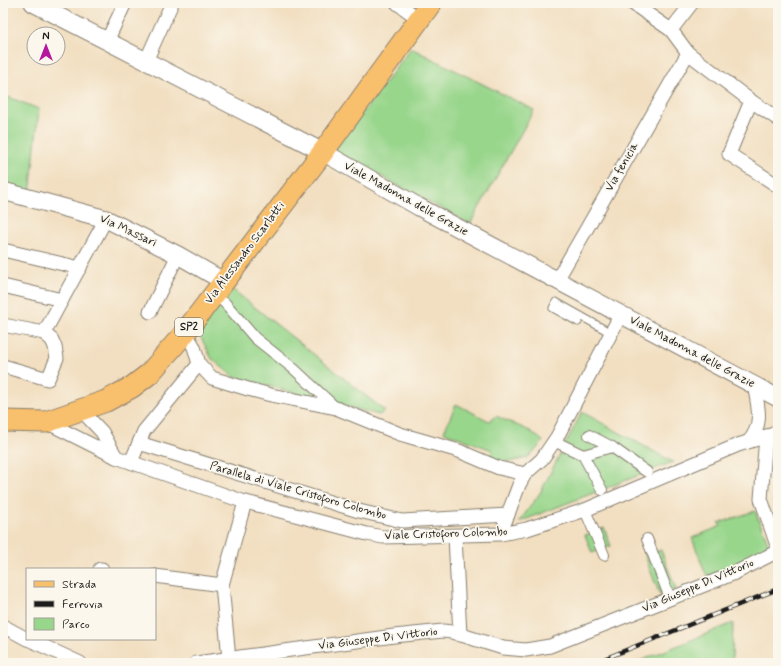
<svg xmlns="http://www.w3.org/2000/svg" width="781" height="666" font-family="Mynerve,sans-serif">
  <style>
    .green { fill: #98d68b; stroke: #5a7954 }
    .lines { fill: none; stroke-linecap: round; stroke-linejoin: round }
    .service-casing { stroke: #877e6e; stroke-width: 9 }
    .pedestrian-casing { stroke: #877e6e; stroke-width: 12 }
    .minor-casing { stroke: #877e6e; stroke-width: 15 }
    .tertiary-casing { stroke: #877e6e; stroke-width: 19 }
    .primary-casing { stroke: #877e6e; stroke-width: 23 }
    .path { stroke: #877e6e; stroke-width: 2; stroke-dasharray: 3 3; stroke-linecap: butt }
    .service { stroke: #fff; stroke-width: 7 }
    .pedestrian { stroke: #fff; stroke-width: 10 }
    .minor { stroke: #fff; stroke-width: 13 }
    .tertiary { stroke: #fff; stroke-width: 17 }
    .primary { stroke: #f8bf6c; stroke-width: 21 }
    .rail-casing { stroke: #1c1c1c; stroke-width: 4.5 }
    .rail { stroke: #fbf7ec; stroke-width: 3; stroke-dasharray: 9; stroke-linecap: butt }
    .labels { text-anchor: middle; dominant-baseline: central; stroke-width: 3.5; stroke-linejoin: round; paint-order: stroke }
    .shield { fill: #fbf7ec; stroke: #5f5e5a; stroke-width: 1 }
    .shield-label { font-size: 11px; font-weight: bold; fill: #1c1c1c }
    .street-label { font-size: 12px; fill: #1c1c1c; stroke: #fbf7ec }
  </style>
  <rect width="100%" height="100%" fill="#fbf7ec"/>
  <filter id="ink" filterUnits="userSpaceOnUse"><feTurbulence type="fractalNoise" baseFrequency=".025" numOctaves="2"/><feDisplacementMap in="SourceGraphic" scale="8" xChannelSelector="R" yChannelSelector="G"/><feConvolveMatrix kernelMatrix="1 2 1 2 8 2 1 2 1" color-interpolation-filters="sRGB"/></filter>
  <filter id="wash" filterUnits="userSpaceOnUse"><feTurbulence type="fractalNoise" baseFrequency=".012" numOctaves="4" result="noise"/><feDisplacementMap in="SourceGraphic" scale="16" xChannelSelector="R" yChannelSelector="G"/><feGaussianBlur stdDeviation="0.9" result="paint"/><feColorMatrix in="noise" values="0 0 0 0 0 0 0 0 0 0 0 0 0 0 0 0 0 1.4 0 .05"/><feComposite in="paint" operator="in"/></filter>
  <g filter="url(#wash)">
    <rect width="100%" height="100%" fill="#f2dfc1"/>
    <g class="green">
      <path d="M411,48L534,110L470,224L334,151Z"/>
      <path d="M3,95L39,109L30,195L3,188Z"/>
      <path d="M232,289L385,411L379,415L234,377L212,359L199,334C204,316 219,303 232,289Z"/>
      <path d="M456,404L489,421L496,416L530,431L543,441L534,452L527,458L513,461L500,462L490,458L492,450L444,432Z"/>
      <path d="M582,412L673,462L519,522L540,493Z"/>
      <path d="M755,511L769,545L708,577L704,570L692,538L721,526L719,523Z"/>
      <path d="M604,528L611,546L592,553L585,535Z"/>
      <path d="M661,550L676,589L660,595L650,570L645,555Z"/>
      <path d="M733,623L732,663H635Z"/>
    </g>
  </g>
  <g filter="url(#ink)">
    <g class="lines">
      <g class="service-casing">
        <path id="service" d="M581,316L578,322L553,308L556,302L611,333"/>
      </g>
      <g class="pedestrian-casing">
        <g id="pedestrian">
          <path d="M213,294L225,303L255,338L294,369L336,408"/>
          <path d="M589,435L612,447"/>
          <path d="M554,441L583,455L602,490"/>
          <path d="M583,455L612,447L647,472"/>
          <path d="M585,510L604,555"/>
          <path d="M647,539L670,598"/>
        </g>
      </g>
      <g class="minor-casing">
        <g id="minor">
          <path d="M397,3L419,19"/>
          <path d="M632,3L671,30L688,53L751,101L778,119"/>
          <path d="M671,30L692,3"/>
          <path d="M107,41L125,3"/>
          <path d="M146,61L172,3"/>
          <path d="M751,101L729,154L778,186"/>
          <path d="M3,250L80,268"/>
          <path d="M557,280L688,53"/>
          <path d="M3,286L62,300"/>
          <path d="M150,312L178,255"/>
          <path d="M3,325L44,333L52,340L55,347L57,358L48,379L3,366"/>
          <path d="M44,333L106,219"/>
          <path d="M199,364L212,378L248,389L271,395L336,408L400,434L459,451L499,468L525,474"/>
          <path d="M81,410L102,432L116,457"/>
          <path d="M46,422L116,457L242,501L367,534L383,537L501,534L527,529L585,510L738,445L774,434L778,430"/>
          <path d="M766,436L761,499L778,548"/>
          <path d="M748,442C764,426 758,405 754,385"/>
          <path d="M139,443L359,511L402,521L508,515"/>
          <path d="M131,462L144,431L199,364L194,347L185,332"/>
          <path d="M505,522L519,485L525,474L542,459L557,437L621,314"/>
          <path d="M455,536L460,635"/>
          <path d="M100,569H102"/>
          <path d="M155,576L222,585"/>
          <path d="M3,626L27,639"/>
          <path d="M28,639L80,663"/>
          <path d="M229,659L222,585L245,502"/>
          <path d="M196,663L394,636L443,631L452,632L503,648L526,650L550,646L735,573L778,551"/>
        </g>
      </g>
      <g class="tertiary-casing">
        <g id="tertiary">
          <path d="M33,3L323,152L419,207L778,398"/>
          <path d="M3,191L106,219L178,255L223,281"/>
        </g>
      </g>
      <g class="primary-casing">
        <path id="primary" d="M3,421L46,422L106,401L132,387L149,374L183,335L323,152L431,3"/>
      </g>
      <path class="path" d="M15,3L20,6"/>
      <use href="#service" class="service"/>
      <use href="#pedestrian" class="pedestrian"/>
      <use href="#minor" class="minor"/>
      <use href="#tertiary" class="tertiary"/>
      <use href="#primary" class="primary"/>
      <g class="rail-casing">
        <path id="rail" d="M594,663L778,589"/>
      </g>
      <use href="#rail" class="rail"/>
    </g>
  </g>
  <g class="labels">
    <rect class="shield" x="175" y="318" width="28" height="18" rx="3"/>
    <g class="shield-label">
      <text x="189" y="327">SP2</text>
    </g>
    <g class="street-label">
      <text transform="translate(622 167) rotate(-60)">Via fenicia</text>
      <text transform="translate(406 199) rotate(29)">Viale Madonna delle Grazie</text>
      <text transform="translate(128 231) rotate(25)">Via Massari</text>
      <text transform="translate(245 253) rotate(-53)">Via Alessandro Scarlatti</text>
      <text transform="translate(692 352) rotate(28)">Viale Madonna delle Grazie</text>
      <text transform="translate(298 491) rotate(16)">Parallela di Viale Cristoforo Colombo</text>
      <text transform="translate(446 534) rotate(-2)">Viale Cristoforo Colombo</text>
      <text transform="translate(698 586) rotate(-23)">Via Giuseppe Di Vittorio</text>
      <text transform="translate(378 639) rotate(-7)">Via Giuseppe Di Vittorio</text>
    </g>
  </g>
  <rect width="781" height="666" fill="none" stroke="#fbf7ec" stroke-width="16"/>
  <rect x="26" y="568" width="130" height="72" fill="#fbf7ec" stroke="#a29f99"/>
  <rect x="34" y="581" width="20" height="6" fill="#f8bf6c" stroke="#a29f99"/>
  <text x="62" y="588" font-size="12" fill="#1c1c1c">Strada</text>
  <rect x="34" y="601" width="20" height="6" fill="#1c1c1c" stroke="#a29f99"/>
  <text x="62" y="608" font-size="12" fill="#1c1c1c">Ferrovia</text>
  <rect x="34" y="618" width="20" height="12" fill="#98d68b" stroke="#a29f99"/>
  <text x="62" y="628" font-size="12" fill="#1c1c1c">Parco</text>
  <g transform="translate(46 46)"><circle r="19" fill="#fbf7ec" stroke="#a29f99"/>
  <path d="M0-3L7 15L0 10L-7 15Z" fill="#b5179e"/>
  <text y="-6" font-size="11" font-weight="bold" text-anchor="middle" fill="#1c1c1c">N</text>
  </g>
</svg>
